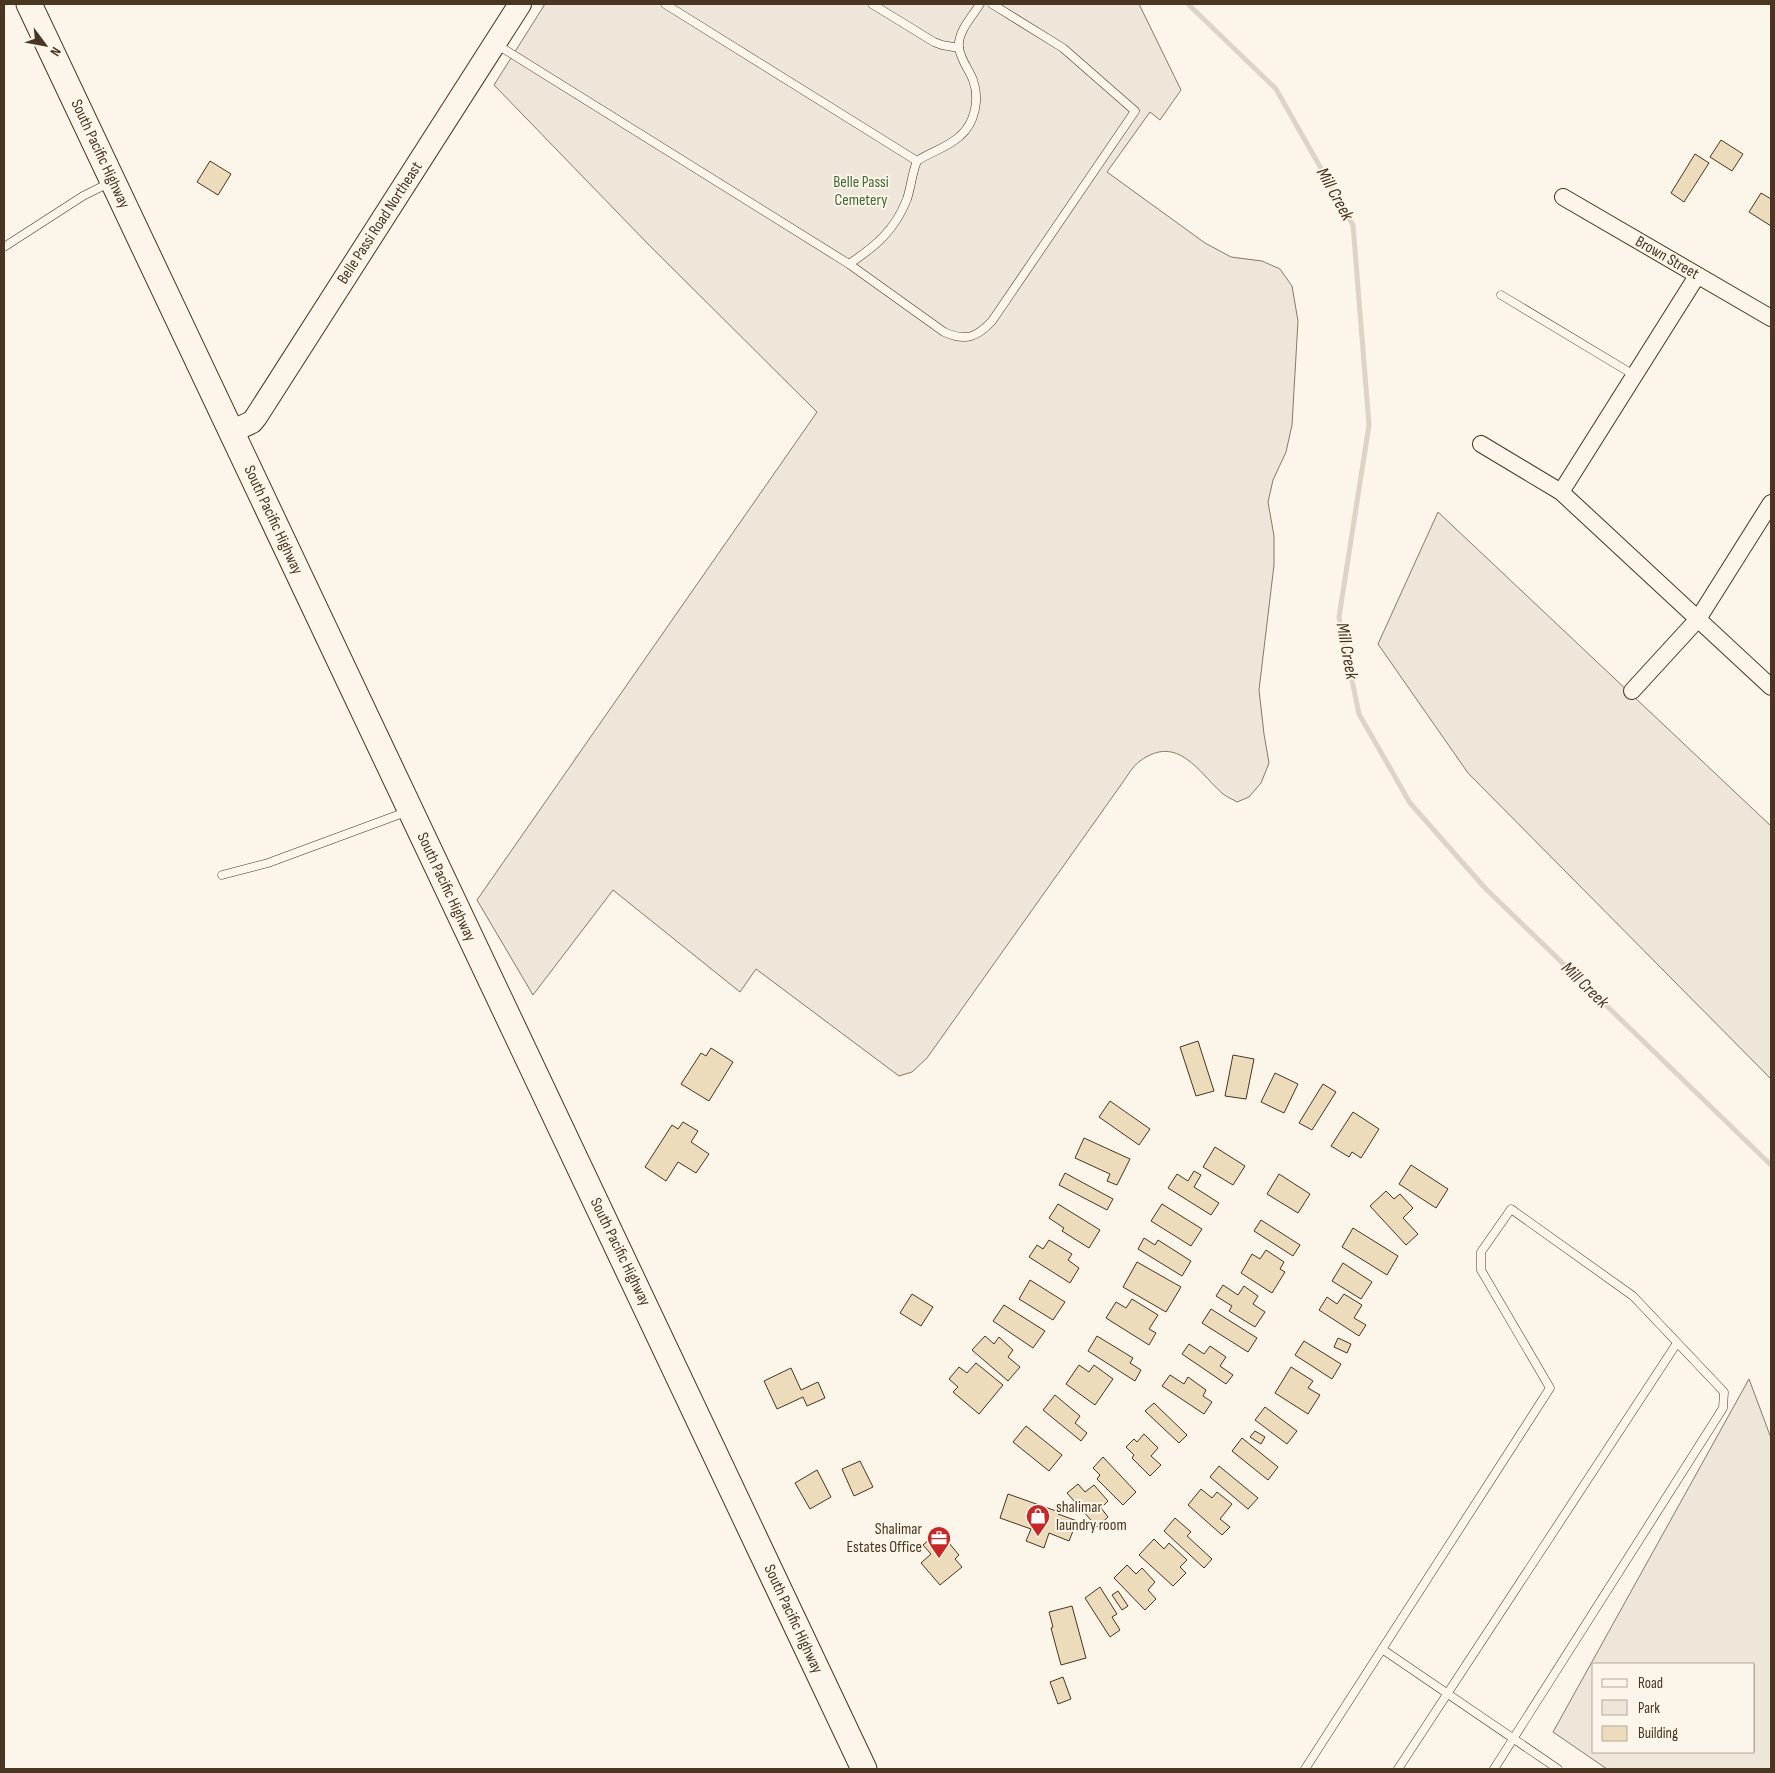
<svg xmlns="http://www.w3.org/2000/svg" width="1775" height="1773" font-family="'Sofia Sans Condensed',sans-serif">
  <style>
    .green { fill: #ede6d9; stroke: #887966; fill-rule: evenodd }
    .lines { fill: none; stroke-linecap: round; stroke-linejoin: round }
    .stream { stroke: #dcd4c6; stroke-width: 5 }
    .building { fill: #ecdcbc; stroke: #4a3520 }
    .lane-casing { stroke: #4a3520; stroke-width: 9 }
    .street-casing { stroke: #4a3520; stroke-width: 18 }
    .secondary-casing { stroke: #4a3520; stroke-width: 24 }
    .primary-casing { stroke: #4a3520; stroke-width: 27 }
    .lane { stroke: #fbf6e9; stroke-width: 8 }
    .street { stroke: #fbf6e9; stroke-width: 16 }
    .secondary { stroke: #fbf6e9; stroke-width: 22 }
    .primary { stroke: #fbf6e9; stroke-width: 25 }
    .labels { text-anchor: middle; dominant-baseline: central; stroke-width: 4; stroke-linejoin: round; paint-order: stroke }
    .street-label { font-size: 16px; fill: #4a3520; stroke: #fbf6e9 }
    .park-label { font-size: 16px; fill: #436837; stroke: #fbf6e9 }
    .poi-label { font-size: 16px; fill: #4a3520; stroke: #fbf6e9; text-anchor: start }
    .water-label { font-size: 18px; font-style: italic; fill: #4a3520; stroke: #fbf6e9 }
  </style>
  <rect width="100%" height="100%" fill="#fbf6e9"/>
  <g class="green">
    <path d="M545,4H1139L1181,90L1160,120L1150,112L1107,172L1205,243L1231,257L1262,261L1280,269L1292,286L1298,321L1292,425L1286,452L1273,480L1268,502L1274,536V565L1259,690L1264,734L1269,763L1261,783L1249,797L1237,802C1232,799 1227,797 1223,794C1199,773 1178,733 1140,761C1133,766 1128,775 1123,782L927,1058L912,1072L899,1076L756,969L740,992L613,890L533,995L477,900L817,412L648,244L494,85Z"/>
    <path d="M1438,512L1771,826V1079L1468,773L1378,644Z"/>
    <path d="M1749,1379L1771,1438V1769H1607L1553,1732ZM1594,1664H1754V1752H1594Z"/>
  </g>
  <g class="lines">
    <path class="stream" d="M1188,4L1276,89L1353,225L1369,425L1339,617L1359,714L1410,803L1485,888L1771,1165"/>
  </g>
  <g class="building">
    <path d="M1721,140L1743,154L1732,171L1710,157Z"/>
    <path d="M1695,154L1709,163L1684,202L1671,193Z"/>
    <path d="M210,161L231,174L218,195L197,182Z"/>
    <path d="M1761,193L1771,199V226L1749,212Z"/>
    <path d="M1198,1041L1214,1091L1196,1096L1180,1047Z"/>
    <path d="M711,1048L733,1062L709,1101L681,1084L701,1053L706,1056Z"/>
    <path d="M1233,1055L1254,1059L1246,1099L1225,1096Z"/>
    <path d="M1275,1073L1298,1084L1284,1113L1261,1102Z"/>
    <path d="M1323,1084L1336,1092L1312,1130L1299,1123Z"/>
    <path d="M1110,1101L1150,1129L1139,1145L1099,1117Z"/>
    <path d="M1353,1112L1379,1129L1361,1158L1352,1152L1349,1157L1331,1146Z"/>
    <path d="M683,1122L698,1131L691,1142L709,1154L696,1173L678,1162L666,1181L645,1167L672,1125L678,1129Z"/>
    <path d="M1084,1138L1130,1159L1117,1185L1107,1181L1110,1174L1075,1158Z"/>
    <path d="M1215,1147L1245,1166L1233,1185L1203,1167Z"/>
    <path d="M1411,1165L1448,1189L1436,1208L1399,1184Z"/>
    <path d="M1194,1171L1201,1175L1194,1187L1219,1203L1211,1215L1168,1188L1177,1174L1188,1181Z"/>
    <path d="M1065,1173L1113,1199L1107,1210L1059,1185Z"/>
    <path d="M1279,1174L1310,1194L1298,1213L1267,1194Z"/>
    <path d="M1386,1191L1394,1199L1400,1194L1413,1208L1403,1218L1418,1234L1406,1245L1370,1206Z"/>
    <path d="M1058,1204L1100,1230L1089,1248L1062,1231L1064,1228L1049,1218Z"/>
    <path d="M1162,1204L1202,1229L1191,1246L1151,1221Z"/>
    <path d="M1261,1220L1300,1245L1293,1256L1254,1231Z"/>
    <path d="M1353,1228L1398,1256L1387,1275L1342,1247Z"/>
    <path d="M1144,1238L1155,1245L1158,1240L1191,1261L1182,1276L1138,1249Z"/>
    <path d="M1049,1240L1072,1254L1068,1260L1079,1268L1070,1283L1029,1257L1037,1245L1043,1249Z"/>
    <path d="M1266,1250L1284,1262L1280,1269L1285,1272L1272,1293L1241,1273L1252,1254L1260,1259Z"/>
    <path d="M1137,1262L1181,1287L1166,1312L1123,1287Z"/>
    <path d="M1343,1263L1372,1282L1361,1299L1332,1281Z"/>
    <path d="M1030,1280L1065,1302L1053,1320L1019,1299Z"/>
    <path d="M1223,1285L1238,1295L1244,1286L1258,1296L1253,1304L1265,1312L1255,1327L1229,1311L1232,1306L1216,1296Z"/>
    <path d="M912,1294L933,1307L921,1326L900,1313Z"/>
    <path d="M1344,1294L1362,1305L1354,1318L1366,1325L1359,1336L1319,1310L1327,1297L1337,1304Z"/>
    <path d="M1132,1299L1158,1315L1149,1329L1156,1333L1149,1345L1106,1318L1116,1302L1126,1308Z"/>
    <path d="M1004,1305L1045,1331L1033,1348L993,1321Z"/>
    <path d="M1211,1309L1257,1338L1248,1352L1202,1323Z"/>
    <path d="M985,1336L994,1344L999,1337L1013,1350L1008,1357L1020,1367L1008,1381L972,1350Z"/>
    <path d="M1097,1336L1133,1358L1130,1363L1141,1370L1135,1381L1088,1351Z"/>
    <path d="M1338,1338L1351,1344L1347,1353L1334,1347Z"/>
    <path d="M1304,1341L1341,1364L1332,1379L1295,1355Z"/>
    <path d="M1189,1344L1204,1354L1210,1346L1226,1357L1220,1366L1233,1375L1226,1384L1182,1354Z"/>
    <path d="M976,1363L1003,1385L979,1414L953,1392L958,1387L949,1379L959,1367L967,1373Z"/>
    <path d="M1079,1365L1089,1372L1094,1365L1113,1379L1095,1405L1066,1384Z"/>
    <path d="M1291,1367L1313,1381L1308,1388L1320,1395L1308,1414L1275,1393Z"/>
    <path d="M791,1368L801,1390L818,1382L825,1398L807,1406L803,1397L777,1409L764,1381Z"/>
    <path d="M1170,1375L1184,1384L1188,1377L1206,1390L1203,1396L1212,1402L1204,1414L1162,1386Z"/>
    <path d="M1055,1395L1080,1416L1075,1423L1087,1433L1081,1441L1043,1410Z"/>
    <path d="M1154,1403L1187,1435L1179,1443L1145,1411Z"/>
    <path d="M1265,1407L1297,1431L1287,1444L1255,1420Z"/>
    <path d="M1026,1426L1062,1455L1049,1471L1013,1442Z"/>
    <path d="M1255,1431L1265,1437L1261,1444L1250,1437Z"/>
    <path d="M1144,1434L1158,1448L1151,1456L1161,1465L1150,1476L1132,1458L1134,1455L1126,1447L1134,1439L1137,1442Z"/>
    <path d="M1242,1438L1278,1467L1268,1480L1232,1451Z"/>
    <path d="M1103,1457L1136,1492L1123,1505L1097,1479L1100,1475L1093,1468Z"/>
    <path d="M860,1461L873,1487L854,1496L842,1469Z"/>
    <path d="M1219,1466L1258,1498L1248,1509L1210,1477Z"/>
    <path d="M817,1470L831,1497L810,1509L795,1483Z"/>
    <path d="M1078,1484L1085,1492L1094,1485L1108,1501L1101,1508L1108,1517L1097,1527L1067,1493Z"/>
    <path d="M1201,1489L1212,1498L1217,1492L1232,1504L1220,1519L1230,1527L1222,1535L1188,1505Z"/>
    <path d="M1008,1494L1059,1512L1058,1514L1077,1521L1069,1541L1049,1533L1044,1548L1026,1541L1031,1529L1000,1518Z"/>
    <path d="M1175,1518L1191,1532L1187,1536L1212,1559L1204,1568L1164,1531Z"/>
    <path d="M939,1531L959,1555L955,1559L962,1567L940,1585L921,1563L931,1554L923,1545Z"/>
    <path d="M1154,1539L1164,1549L1169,1543L1187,1560L1180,1567L1186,1573L1173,1586L1139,1555Z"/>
    <path d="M1127,1565L1136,1574L1142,1568L1155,1582L1148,1590L1156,1599L1145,1610L1114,1578Z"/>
    <path d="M1100,1587L1117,1614L1112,1617L1120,1630L1110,1637L1085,1598Z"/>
    <path d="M1118,1591L1128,1606L1122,1610L1112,1595Z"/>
    <path d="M1072,1606L1086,1658L1061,1665L1051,1628L1053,1627L1049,1612Z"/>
    <path d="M1063,1677L1071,1699L1058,1704L1050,1682Z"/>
  </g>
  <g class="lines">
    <g class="lane-casing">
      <g id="lane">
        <path d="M665,4L917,161"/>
        <path d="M872,4L934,42L942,45L959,48"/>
        <path d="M496,44L849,264L944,332C966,342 977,337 992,321L1135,111L1063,48L992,4"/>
        <path d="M4,247L83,196L111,182"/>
        <path d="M849,264C876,246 895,230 907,199C911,187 912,173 917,161C930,152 947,148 960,136C975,123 980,99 973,80C969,69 961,61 959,48C957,32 972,17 980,4"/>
        <path d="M1501,295L1634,375"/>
        <path d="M222,875L268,863L406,812"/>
        <path d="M1382,1649L1558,1769"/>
        <path d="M1305,1769L1550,1388L1481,1270V1252L1511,1209L1633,1296L1724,1392L1723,1408L1494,1769"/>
        <path d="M1398,1769L1677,1343"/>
      </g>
    </g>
    <g class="street-casing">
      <g id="street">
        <path d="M1563,197L1771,318"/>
        <path d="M1481,444L1561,492L1771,687"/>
        <path d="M1561,492L1697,276"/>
        <path d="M1632,691L1698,619L1771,503"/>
      </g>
    </g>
    <g class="secondary-casing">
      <path id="secondary" d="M231,432L252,422L256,417L520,4"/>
    </g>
    <g class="primary-casing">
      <path id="primary" d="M29,4L864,1769"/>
    </g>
    <use href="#lane" class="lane"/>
    <use href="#street" class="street"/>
    <use href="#secondary" class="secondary"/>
    <use href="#primary" class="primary"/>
  </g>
  <defs>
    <g id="shop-pin" transform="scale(1.25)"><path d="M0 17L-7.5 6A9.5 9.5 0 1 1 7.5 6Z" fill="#c62828" stroke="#fbf6e9"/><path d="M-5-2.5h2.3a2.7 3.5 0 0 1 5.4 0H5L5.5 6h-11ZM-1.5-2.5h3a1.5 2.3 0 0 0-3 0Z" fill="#fff"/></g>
    <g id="office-pin" transform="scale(1.25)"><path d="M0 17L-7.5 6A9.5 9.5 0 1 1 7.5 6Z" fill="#c62828" stroke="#fbf6e9"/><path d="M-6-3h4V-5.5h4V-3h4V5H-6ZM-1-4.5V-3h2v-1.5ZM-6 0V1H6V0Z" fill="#fff"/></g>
  </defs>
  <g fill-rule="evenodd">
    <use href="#shop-pin" x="1038" y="1516"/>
    <use href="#office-pin" x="939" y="1538"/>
  </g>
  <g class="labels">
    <g class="street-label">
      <text transform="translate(100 154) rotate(65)">South Pacific Highway</text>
      <text transform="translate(380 223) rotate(-57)">Belle Passi Road Northeast</text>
      <text transform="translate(1667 258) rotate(30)">Brown Street</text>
      <text transform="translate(273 520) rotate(65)">South Pacific Highway</text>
      <text transform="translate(446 887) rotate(65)">South Pacific Highway</text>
      <text transform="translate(620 1252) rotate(64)">South Pacific Highway</text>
      <text transform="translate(793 1619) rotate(65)">South Pacific Highway</text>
    </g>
    <g class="park-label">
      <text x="861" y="182">Belle Passi<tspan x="861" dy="18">Cemetery</tspan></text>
    </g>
    <g class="poi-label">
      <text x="1056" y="1507">shalimar<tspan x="1056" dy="18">laundry room</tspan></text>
      <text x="922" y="1529" text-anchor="end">Shalimar<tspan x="922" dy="18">Estates Office</tspan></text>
    </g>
    <g class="water-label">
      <text transform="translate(1335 194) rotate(61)">Mill Creek</text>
      <text transform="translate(1347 651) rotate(80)">Mill Creek</text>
      <text transform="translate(1585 985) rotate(44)">Mill Creek</text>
    </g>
  </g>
  <rect width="1775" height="1773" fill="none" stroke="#4a3520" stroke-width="10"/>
  <rect x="1592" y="1663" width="162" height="90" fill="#fbf6e9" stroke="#b4a999"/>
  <rect x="1602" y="1679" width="25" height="8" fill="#fbf6e9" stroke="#b4a999"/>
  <text x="1638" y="1688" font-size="15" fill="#4a3520">Road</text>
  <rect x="1602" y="1700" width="25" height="15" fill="#ede6d9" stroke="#b4a999"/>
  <text x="1638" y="1713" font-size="15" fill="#4a3520">Park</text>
  <rect x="1602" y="1726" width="25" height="15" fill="#ecdcbc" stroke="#b4a999"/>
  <text x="1638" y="1738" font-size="15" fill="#4a3520">Building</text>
  <g transform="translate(45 45) rotate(122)" stroke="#fbf6e9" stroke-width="4" paint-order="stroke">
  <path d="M0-4L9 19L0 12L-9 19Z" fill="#4a3520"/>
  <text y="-8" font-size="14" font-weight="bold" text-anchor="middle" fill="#4a3520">N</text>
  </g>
</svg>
